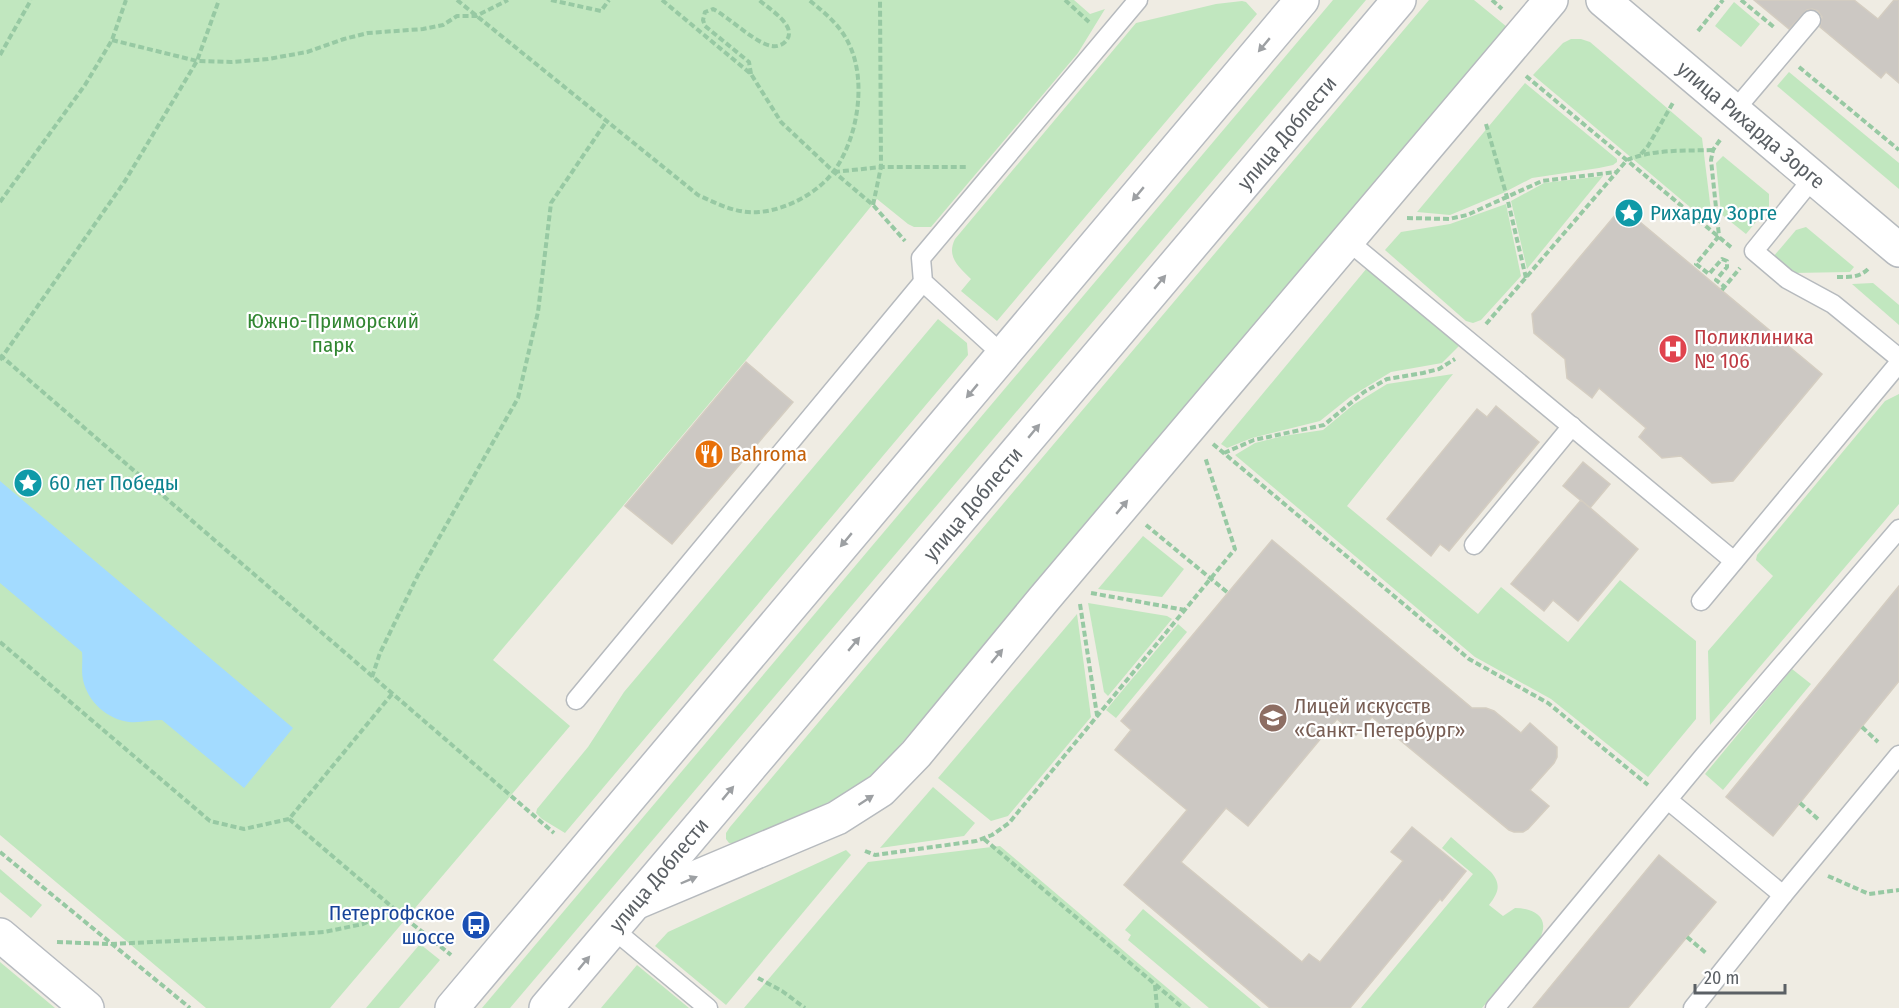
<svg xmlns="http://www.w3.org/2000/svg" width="1899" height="1008" font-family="'Fira Sans Condensed',sans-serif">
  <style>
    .green { fill: #c1e7bf }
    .water { fill: #a3dbff }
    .building { fill: #ccc8c3; stroke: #d4cdc1; stroke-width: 1.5 }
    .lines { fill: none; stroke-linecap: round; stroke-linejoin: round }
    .lane-casing { stroke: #b6babe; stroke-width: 21 }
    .street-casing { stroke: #b6babe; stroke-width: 36 }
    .secondary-casing { stroke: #b7bbc0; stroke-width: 36 }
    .path { stroke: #97c9a3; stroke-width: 4; stroke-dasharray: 6 3; stroke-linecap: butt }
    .lane { stroke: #fff; stroke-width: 18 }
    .street { stroke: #fff; stroke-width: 33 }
    .secondary { stroke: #fff; stroke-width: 33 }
    .oneway { fill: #9da0a3 }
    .labels { text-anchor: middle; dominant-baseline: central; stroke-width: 4.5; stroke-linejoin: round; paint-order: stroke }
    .street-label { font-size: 21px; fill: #5b6065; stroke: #fff }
    .culture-label { font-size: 21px; fill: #0d838f; stroke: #fff; text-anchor: start }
    .park-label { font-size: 21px; fill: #318631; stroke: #fff }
    .health-label { font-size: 21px; fill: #be3a42; stroke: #fff; text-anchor: start }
    .food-label { font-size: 21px; fill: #c56008; stroke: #fff; text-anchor: start }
    .education-label { font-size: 21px; fill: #785e54; stroke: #fff; text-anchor: start }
    .transit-label { font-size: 21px; fill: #164399; stroke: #fff; text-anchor: end }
  </style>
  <rect width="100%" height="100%" fill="#efece3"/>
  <g class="green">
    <path d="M0,0H1074L1090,14L1105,9L1078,53L931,227H914L908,224L877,199L746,360L493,660L570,726L330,1008H206L0,835Z"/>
    <path d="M1333,0H1366L510,1008H482Z"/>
    <path d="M1429,0H1474L1507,27L884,764C845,800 795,818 747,840L735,844L729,843L726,839V833L730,827Z"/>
    <path d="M1242,1L1246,2L1257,14L997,321L961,291L971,279C959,267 946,257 955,239L1136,23L1216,4Z"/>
    <path d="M1734,2L1760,24L1741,47L1715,26Z"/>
    <path d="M1571,39H1581L1590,42L1702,138L1712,219L1709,223L1533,75L1563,43Z"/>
    <path d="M1789,72L1899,163V189L1777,86Z"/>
    <path d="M1525,83L1617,159V162L1613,165L1599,168L1532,178L1503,193L1450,215L1417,212Z"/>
    <path d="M1723,156L1769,194V206L1746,234L1721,214L1716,163Z"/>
    <path d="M1603,176L1527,269L1511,201L1544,183Z"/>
    <path d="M1506,204L1521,276L1481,320L1473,323L1466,321L1385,250L1401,232L1450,224Z"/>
    <path d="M1806,227L1854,267L1850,272L1792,273L1773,257L1796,230Z"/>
    <path d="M1367,268L1460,345L1442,363L1391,372L1350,397L1320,421L1252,438L1227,448L1221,444Z"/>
    <path d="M1873,283L1899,305V325L1852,284Z"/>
    <path d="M938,319L967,343L968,355L565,833L542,819L536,813L537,809L588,747L624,692Z"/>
    <path d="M1453,374L1347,506L1478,614L1501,587L1568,642L1620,580L1696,641V719L1648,777L1551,699L1475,657L1235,455L1255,443L1283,436L1323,430L1353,405L1387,384Z"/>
    <path d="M1899,394V504L1710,725L1708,651L1773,576L1756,560L1757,555L1885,401Z"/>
    <path d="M1143,536L1184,569L1162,597L1098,589Z"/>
    <path d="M1088,603L1167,616L1172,619L1108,696L1104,692Z"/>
    <path d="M1077,614L1091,717L1008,816L991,821L938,778Z"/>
    <path d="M1178,624L1187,632L1116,718L1106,710Z"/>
    <path d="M1792,669L1811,684L1723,790L1705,774Z"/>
    <path d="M933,787L975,823L964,836L880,848Z"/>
    <path d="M1451,837L1491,872C1502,885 1498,893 1489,905L1503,916L1515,908C1536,908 1551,919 1539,940L1482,1008H1361L1473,874L1442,848Z"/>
    <path d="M1000,846L1191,1008H744L868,862Z"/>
    <path d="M846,850L851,855L726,1005L655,946L668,932Z"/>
    <path d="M0,869L42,905L31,918L0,892Z"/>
    <path d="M1143,909L1261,1008H1209L1128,940L1131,935L1125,930Z"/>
    <path d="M420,944L440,960L399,1008H366Z"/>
    <path d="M0,962L55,1008H0Z"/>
    <path d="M637,965L689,1008H601Z"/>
  </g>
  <path class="water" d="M0,481L293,728L244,788L162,720C151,720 141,723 129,722C107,719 88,702 83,680C81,671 83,662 82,652L0,583Z"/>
  <g class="building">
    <path d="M1754,0H1854L1878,19L1894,0H1899V83L1886,72L1881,78L1820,27L1822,17L1818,11L1812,9L1807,10L1789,29Z"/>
    <path d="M1622,207L1822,374L1733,481L1712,483L1681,456L1662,458L1639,437L1646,428L1599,388L1592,398L1567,378L1565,359L1534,333L1532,314Z"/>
    <path d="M746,362L793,402L672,544L625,506Z"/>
    <path d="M1496,406L1539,442L1449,551L1440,544L1431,556L1387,519L1477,409L1487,417Z"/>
    <path d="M1583,462L1610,484L1590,508L1563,486Z"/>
    <path d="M1581,500L1638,549L1578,621L1553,600L1544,611L1511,584Z"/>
    <path d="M1272,540L1472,708H1486L1494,711L1521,733L1530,723L1557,747V757L1554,763L1530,790L1549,806L1528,829L1523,832H1514L1509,830L1372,717L1356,735L1337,719L1248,826L1226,808L1181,862L1302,962L1309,954L1320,962L1403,861L1391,852L1412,827L1466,871L1442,901L1440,899L1350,1008H1270L1124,885L1187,810L1115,750L1131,730L1121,721Z"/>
    <path d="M1899,586V681L1773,836L1726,797Z"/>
    <path d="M1659,855L1716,902L1687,937L1628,1008H1533Z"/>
  </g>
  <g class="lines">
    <g class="lane-casing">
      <g id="lane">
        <path d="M1734,111L1811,20"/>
        <path d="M1813,178L1754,251L1787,279L1833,304L1899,358"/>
        <path d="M1348,241L1734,561"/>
        <path d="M1003,355L923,282L921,258L1138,0"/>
        <path d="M1474,545L1572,426"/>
        <path d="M1701,601L1899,363"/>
        <path d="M576,700L923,282"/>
        <path d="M1668,800L1783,895"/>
        <path d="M613,929L708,1008"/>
        <path d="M1495,1008L1703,757L1899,529"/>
        <path d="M1693,1008L1783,895L1899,755"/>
      </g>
    </g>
    <g class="street-casing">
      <g id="street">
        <path d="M1603,0L1899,250"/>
        <path d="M635,903L837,818L881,790L916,754L1043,600L1551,0"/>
      </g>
    </g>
    <g class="secondary-casing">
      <g id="secondary">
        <path d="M0,935L87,1008"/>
        <path d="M452,1008L1302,0"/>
        <path d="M546,1008L1399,0"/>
      </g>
    </g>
    <g class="path">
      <path d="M457,0L698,195C718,204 736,214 759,212C786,210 818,193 834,171C858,138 867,81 849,44C840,25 825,13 809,0"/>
      <path d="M551,0L601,11L609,0"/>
      <path d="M662,0L751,74L781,122L834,172L873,205L905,241"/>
      <path d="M1065,0L1089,22"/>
      <path d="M1492,0L1502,9"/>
      <path d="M1741,0L1775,28"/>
      <path d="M1698,31L1723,0"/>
      <path d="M112,40L197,61L231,62L268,59L307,52L344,39L368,33L423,29L443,25L457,16H476L508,0"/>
      <path d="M0,55L31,0"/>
      <path d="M1799,67L1899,150"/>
      <path d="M751,74L749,62L705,26L703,20L705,12L713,9C729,17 756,44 772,46C777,47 782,45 785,42C800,27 769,9 759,0"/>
      <path d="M1526,76L1732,248"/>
      <path d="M1486,124L1507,197L1526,278"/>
      <path d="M1720,140L1713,150L1711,160L1719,236L1696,264L1709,274L1722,259L1727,261V267L1716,280L1725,287"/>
      <path d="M1641,154L1648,146L1674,101"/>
      <path d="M834,172L881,167H967"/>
      <path d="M0,202L85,85L112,40L126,0"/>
      <path d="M873,205L881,167L880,0"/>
      <path d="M1407,218L1449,219L1467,215L1542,181L1616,172"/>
      <path d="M1837,277C1849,277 1860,278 1869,268"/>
      <path d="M1722,290L1740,268"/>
      <path d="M1486,324L1627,160C1654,149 1684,151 1713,150"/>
      <path d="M0,355L554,833"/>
      <path d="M0,360L125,181L197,61L219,0"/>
      <path d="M1213,444L1469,659L1548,703L1648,785"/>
      <path d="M1224,453L1254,440L1324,425L1364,392L1387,379L1423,373L1439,369L1455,359"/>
      <path d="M1146,525L1227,592"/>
      <path d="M1091,593L1185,610"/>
      <path d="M1080,604L1097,715"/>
      <path d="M0,642L210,821L244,829L289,819L392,694"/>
      <path d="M372,677L380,653L418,575L518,398L538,312L551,203L606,122"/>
      <path d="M1862,727L1878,742"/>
      <path d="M1800,803L1818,819"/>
      <path d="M289,819L405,918L451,955"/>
      <path d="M984,839L1183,1008"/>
      <path d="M865,851L875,855L976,841L992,835L1009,823L1235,549L1205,457"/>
      <path d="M0,852L190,1008"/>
      <path d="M1828,876L1869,894L1899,890"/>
      <path d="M1687,937L1706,953"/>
      <path d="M57,942L111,944L258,937L324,932L363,924L394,909"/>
      <path d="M758,978L782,991L805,1008"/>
      <path d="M1155,985L1157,1008"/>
    </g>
    <use href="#lane" class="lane"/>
    <use href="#street" class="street"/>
    <use href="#secondary" class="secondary"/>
  </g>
  <defs><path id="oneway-solid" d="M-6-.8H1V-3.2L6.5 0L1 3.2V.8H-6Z" transform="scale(1.5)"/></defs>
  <g class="oneway">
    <use href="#oneway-solid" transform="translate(1264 45) rotate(130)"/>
    <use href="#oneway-solid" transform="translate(1138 194) rotate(130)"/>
    <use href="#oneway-solid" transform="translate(1160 282) rotate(-50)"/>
    <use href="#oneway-solid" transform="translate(972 391) rotate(130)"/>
    <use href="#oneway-solid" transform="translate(1034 431) rotate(-50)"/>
    <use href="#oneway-solid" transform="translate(1122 507) rotate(-50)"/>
    <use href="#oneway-solid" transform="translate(846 540) rotate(130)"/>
    <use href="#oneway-solid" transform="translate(854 644) rotate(-50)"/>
    <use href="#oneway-solid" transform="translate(997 656) rotate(-50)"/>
    <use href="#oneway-solid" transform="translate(728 793) rotate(-50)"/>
    <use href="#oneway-solid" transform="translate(866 800) rotate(-33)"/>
    <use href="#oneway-solid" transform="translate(689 880) rotate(-23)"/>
    <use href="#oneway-solid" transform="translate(584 963) rotate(-50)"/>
  </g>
  <defs>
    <g id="sight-disc" transform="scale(1.5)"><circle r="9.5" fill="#0f9aa8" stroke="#fff"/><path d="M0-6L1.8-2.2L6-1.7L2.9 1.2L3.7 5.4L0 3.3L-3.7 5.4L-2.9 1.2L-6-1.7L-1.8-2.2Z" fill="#fff"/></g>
    <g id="hospital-disc" transform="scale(1.5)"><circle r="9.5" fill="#e0444e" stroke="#fff"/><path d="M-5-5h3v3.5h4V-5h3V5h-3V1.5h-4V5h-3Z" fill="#fff"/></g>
    <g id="restaurant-disc" transform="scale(1.5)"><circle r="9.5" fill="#e8710a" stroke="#fff"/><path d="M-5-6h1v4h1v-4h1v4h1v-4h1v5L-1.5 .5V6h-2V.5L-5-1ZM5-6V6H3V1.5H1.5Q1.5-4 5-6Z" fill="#fff"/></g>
    <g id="school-disc" transform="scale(1.5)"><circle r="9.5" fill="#8d6e63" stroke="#fff"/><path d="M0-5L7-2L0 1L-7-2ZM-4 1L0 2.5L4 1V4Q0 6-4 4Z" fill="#fff"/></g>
    <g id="bus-disc" transform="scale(1.5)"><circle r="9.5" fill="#1a4fb4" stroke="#fff"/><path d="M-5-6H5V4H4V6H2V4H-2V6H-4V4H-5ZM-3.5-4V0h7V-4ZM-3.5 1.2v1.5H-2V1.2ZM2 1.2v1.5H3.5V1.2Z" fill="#fff"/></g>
  </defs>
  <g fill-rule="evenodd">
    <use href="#sight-disc" x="1629" y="213"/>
    <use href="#hospital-disc" x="1673" y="349"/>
    <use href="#restaurant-disc" x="709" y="454"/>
    <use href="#sight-disc" x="28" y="483"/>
    <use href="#school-disc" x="1273" y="718"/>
    <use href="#bus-disc" x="476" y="925"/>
  </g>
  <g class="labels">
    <g class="street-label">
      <text transform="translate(1751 125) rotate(40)">улица Рихарда Зорге</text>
      <text transform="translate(1287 133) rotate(-50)">улица Доблести</text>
      <text transform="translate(973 504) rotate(-50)">улица Доблести</text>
      <text transform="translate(659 875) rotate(-50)">улица Доблести</text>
    </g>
    <g class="culture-label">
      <text x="1650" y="213">Рихарду Зорге</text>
      <text x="49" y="483">60 лет Победы</text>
    </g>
    <g class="park-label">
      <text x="333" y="321">Южно-Приморский<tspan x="333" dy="24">парк</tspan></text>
    </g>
    <g class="health-label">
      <text x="1694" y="337">Поликлиника<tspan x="1694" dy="24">№ 106</tspan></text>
    </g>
    <g class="food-label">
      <text x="730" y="454">Bahroma</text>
    </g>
    <g class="education-label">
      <text x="1294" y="706">Лицей искусств<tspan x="1294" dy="24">«Санкт-Петербург»</tspan></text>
    </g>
    <g class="transit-label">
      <text x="455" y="913">Петергофское<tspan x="455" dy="24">шоссе</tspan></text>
    </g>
  </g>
  <path d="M1695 984v9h90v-9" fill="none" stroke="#5b6065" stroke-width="3"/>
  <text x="1704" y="984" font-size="18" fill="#5b6065" stroke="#ffffff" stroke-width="4.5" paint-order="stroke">20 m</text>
</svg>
